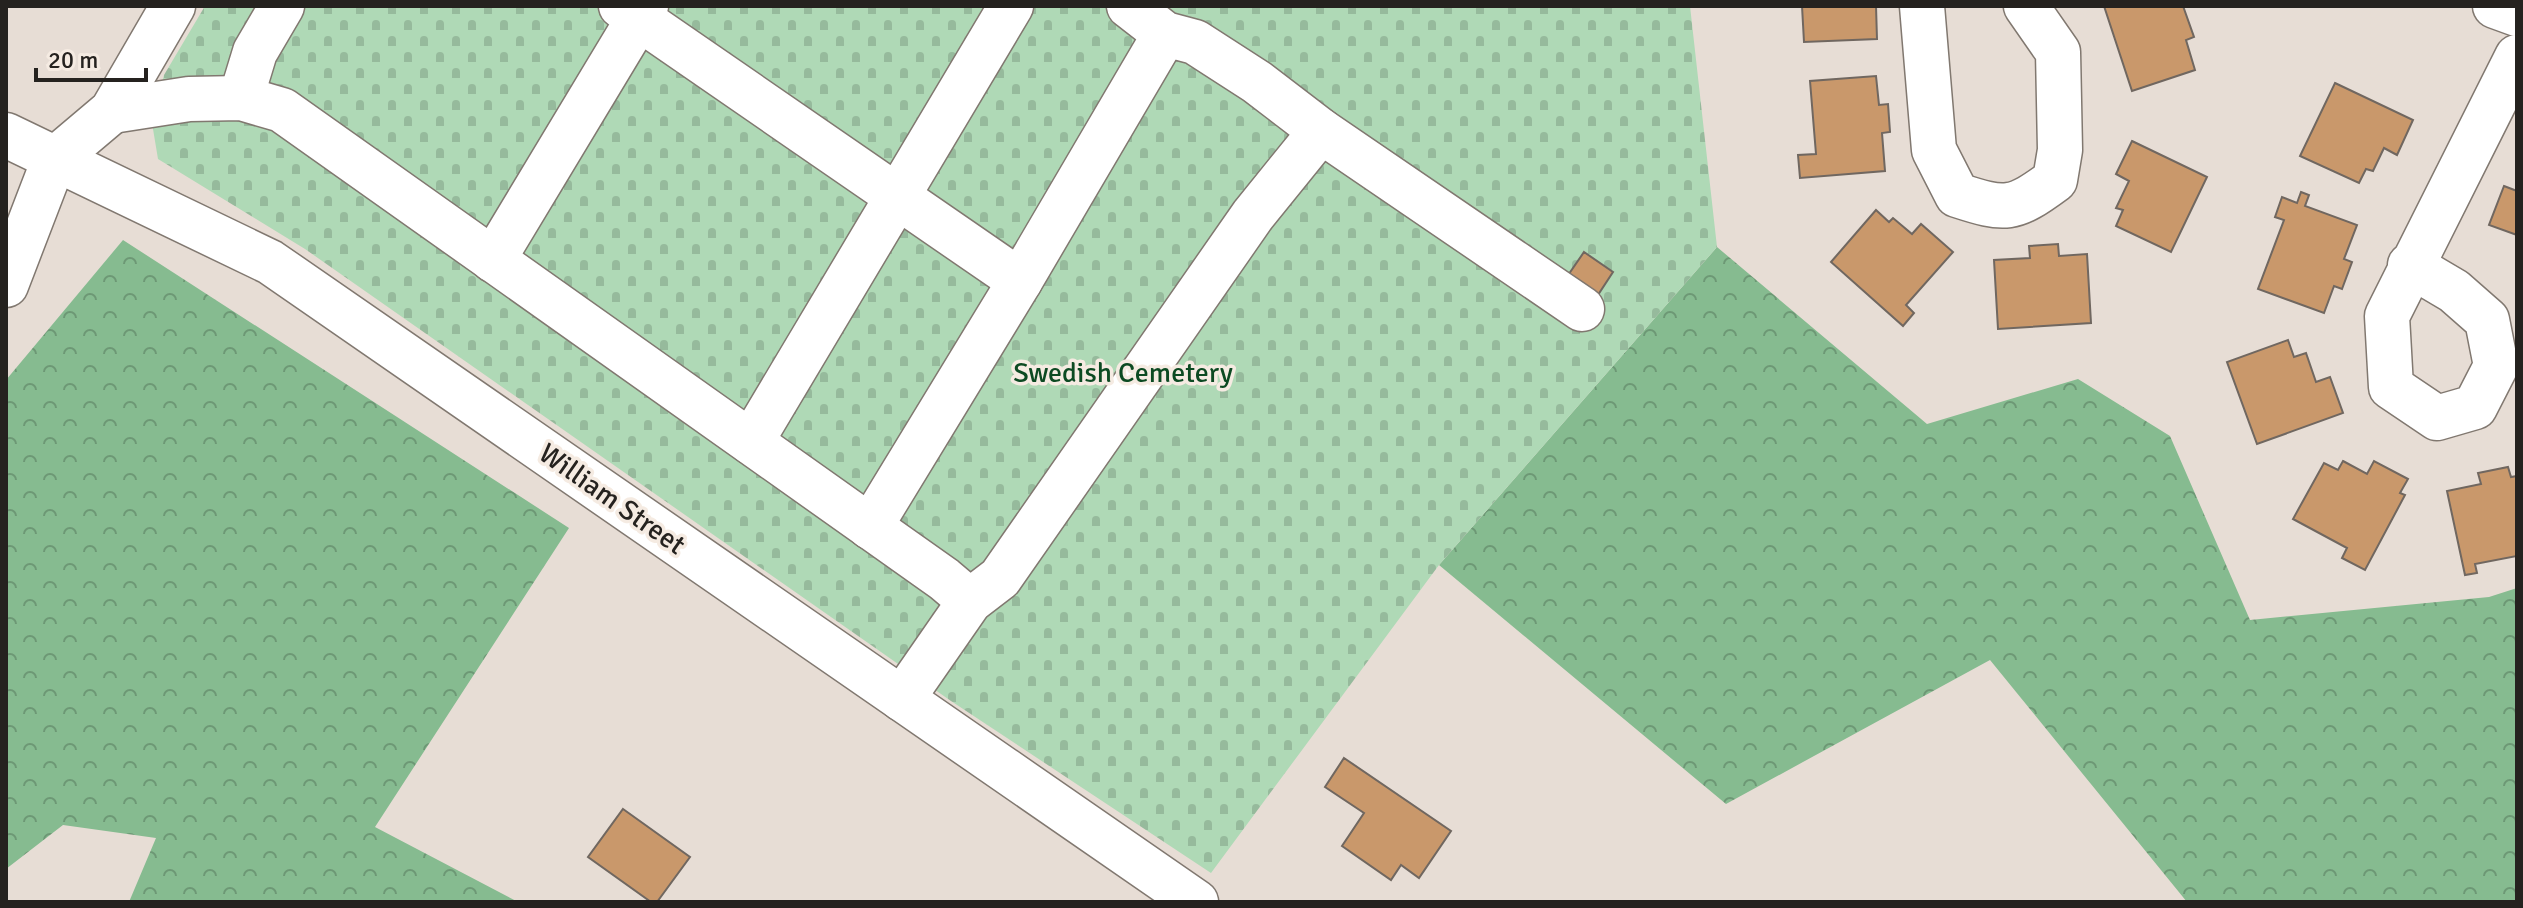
<svg xmlns="http://www.w3.org/2000/svg" width="2523" height="908" font-family="Signika,sans-serif">
  <style>
    .forest { fill: url(#forest-crowns) }
    .cemetery { fill: url(#cemetery-stones) }
    .building { fill: #c9986b; stroke: #706760; stroke-width: 2 }
    .lines { fill: none; stroke-linecap: round; stroke-linejoin: round }
    .minor-casing { stroke: #817870; stroke-width: 47 }
    .minor { stroke: #fff; stroke-width: 44 }
    .labels { text-anchor: middle; dominant-baseline: central; stroke-width: 7; stroke-linejoin: round; paint-order: stroke }
    .park-label { font-size: 28px; fill: #0c4a22; stroke: #f5ebe2 }
    .street-label { font-size: 28px; fill: #25221f; stroke: #f5ebe2 }
  </style>
  <defs>
    <pattern id="forest-crowns" width="20" height="18" patternUnits="userSpaceOnUse" patternTransform="scale(2)"><rect width="20" height="18" fill="#86bb90"/><path d="M2 6a3 3 0 1 1 6 0M12 15a3 3 0 1 1 6 0" fill="none" stroke="#6d9875"/></pattern>
    <pattern id="cemetery-stones" width="16" height="16" patternUnits="userSpaceOnUse" patternTransform="scale(2)"><rect width="16" height="16" fill="#afd9b6"/><path d="M2 7V4a2 2 0 0 1 4 0v3zM10 15v-3a2 2 0 0 1 4 0v3z" fill="#96ba9c"/></pattern>
  </defs>
  <rect width="100%" height="100%" fill="#e7ddd5"/>
  <g class="forest">
    <path d="M123,240L569,528L375,827L518,902H129L156,838L63,825L6,869V380Z"/>
    <path d="M1717,247L1927,424L2078,379L2170,436L2250,620L2489,597L2517,588V902H2187L1990,660L1726,804L1439,565Z"/>
  </g>
  <path class="cemetery" d="M205,6H1690L1717,247L1439,565L1211,873L951,701L305,249L158,159L152,123L164,75Z"/>
  <g class="building">
    <path d="M1802,6H1876L1877,39L1804,42Z"/>
    <path d="M2104,6H2183L2194,37L2186,40L2195,70L2132,91Z"/>
    <path d="M1876,76L1879,105L1888,104L1890,132L1882,133L1885,171L1800,178L1798,155L1816,154L1810,81Z"/>
    <path d="M2335,83L2413,120L2397,155L2384,148L2373,171L2366,169L2359,183L2300,156Z"/>
    <path d="M2132,141L2207,177L2171,252L2116,226L2123,210L2116,208L2129,181L2116,174Z"/>
    <path d="M2504,186L2517,191V235L2489,225Z"/>
    <path d="M2301,192L2309,195L2305,206L2357,225L2344,259L2352,262L2342,289L2334,286L2324,313L2258,289L2284,220L2275,217L2282,197L2297,203Z"/>
    <path d="M1876,210L1889,222L1893,218L1912,234L1921,224L1953,252L1906,305L1914,313L1903,326L1831,262Z"/>
    <path d="M2058,244L2059,256L2087,254L2091,323L1998,329L1994,260L2030,258L2029,246Z"/>
    <path d="M1584,252L1613,272L1592,304L1562,284Z"/>
    <path d="M2288,340L2294,357L2306,353L2316,382L2330,377L2343,413L2257,444L2227,362Z"/>
    <path d="M2343,461L2367,474L2374,461L2408,479L2400,493L2405,495L2365,570L2342,558L2347,548L2293,519L2324,463L2338,470Z"/>
    <path d="M2508,467L2511,477L2517,476V556L2475,564L2477,573L2465,575L2447,491L2481,484L2478,473Z"/>
    <path d="M1344,758L1451,831L1419,878L1401,865L1391,880L1342,846L1364,813L1325,787Z"/>
    <path d="M623,809L690,857L657,902H651L588,857Z"/>
  </g>
  <g class="lines">
    <g class="minor-casing">
      <g id="minor">
        <path d="M621,6L1020,281"/>
        <path d="M1129,6L1165,34L1195,42L1257,82L1321,131L1582,309"/>
        <path d="M1922,6L1934,150L1957,195C2006,211 2013,211 2055,180L2060,150L2058,52L2026,6"/>
        <path d="M2495,6L2517,14"/>
        <path d="M241,98L255,52L282,6"/>
        <path d="M112,111L189,99L241,98L282,110L944,579L970,601"/>
        <path d="M6,135L270,262L1196,902"/>
        <path d="M493,260L646,6"/>
        <path d="M2410,265L2454,291L2487,320L2496,366L2475,407L2437,418L2391,387L2387,316L2517,57"/>
        <path d="M6,285L54,160L112,111L173,6"/>
        <path d="M751,442L1011,6"/>
        <path d="M870,527L1020,281L1165,34"/>
        <path d="M902,699L970,601L1000,578L1253,215L1321,131"/>
      </g>
    </g>
    <use href="#minor" class="minor"/>
  </g>
  <g class="labels">
    <g class="park-label">
      <text x="1123" y="373">Swedish Cemetery</text>
    </g>
    <g class="street-label">
      <text transform="translate(612 499) rotate(35)">William Street</text>
    </g>
  </g>
  <rect width="2523" height="908" fill="none" stroke="#25221f" stroke-width="16"/>
  <path d="M36 68v12h110v-12" fill="none" stroke="#25221f" stroke-width="4"/>
  <text x="48" y="68" font-size="24" fill="#25221f" stroke="#f5ebe2" stroke-width="6" paint-order="stroke">20 m</text>
</svg>
